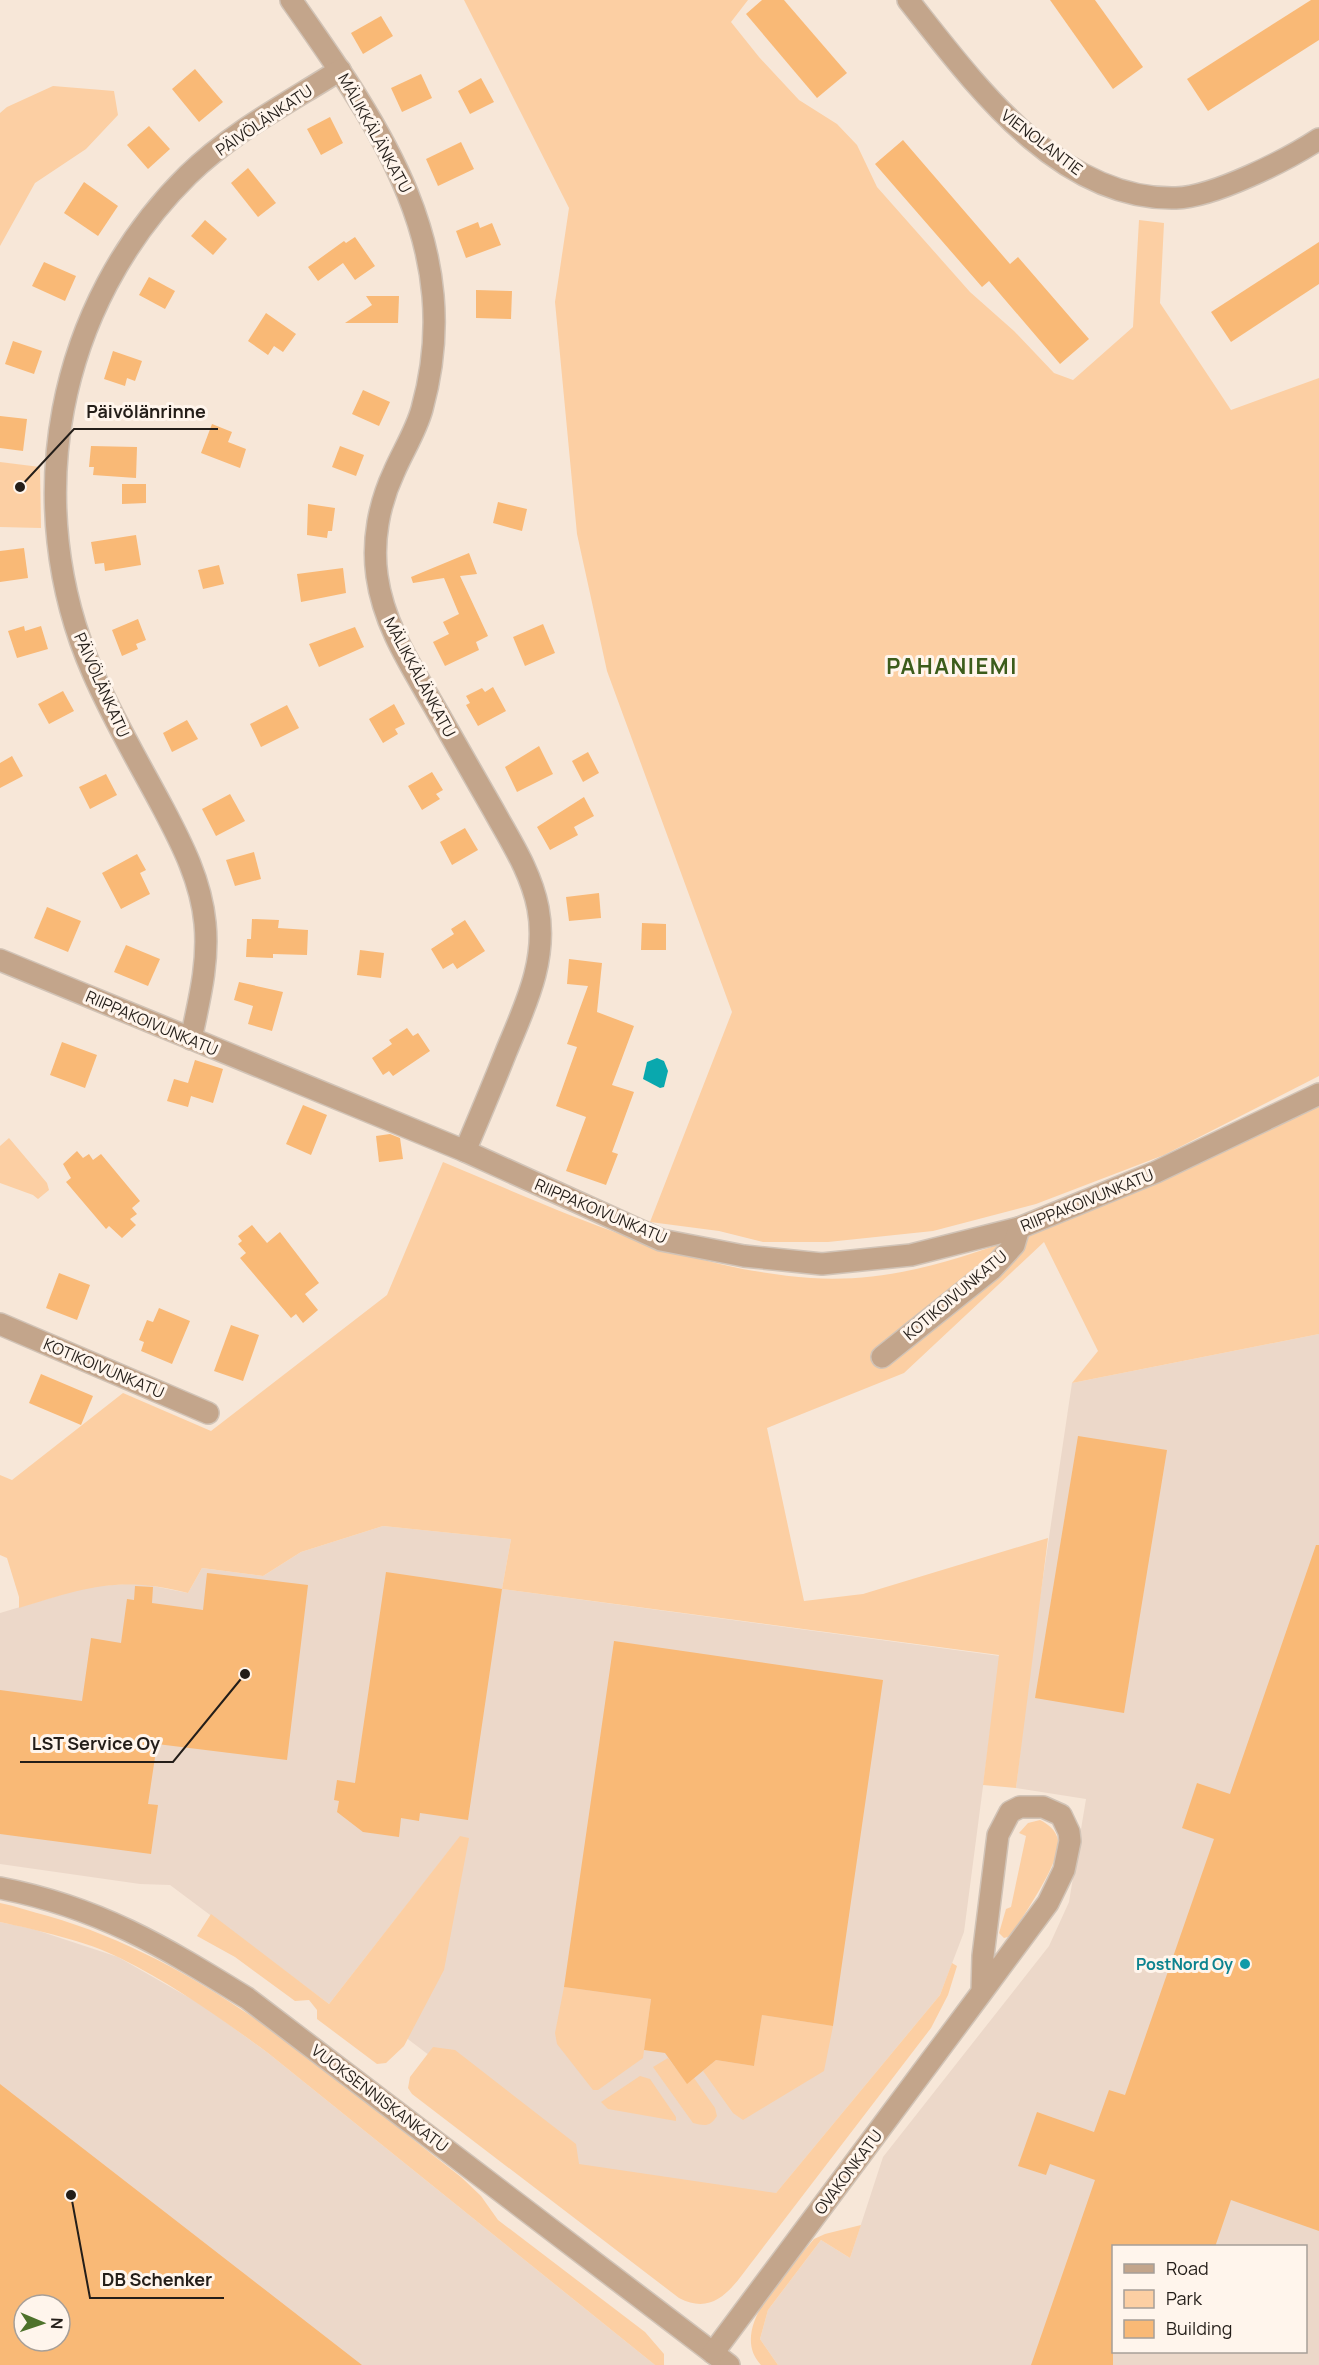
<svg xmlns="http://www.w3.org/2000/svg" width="1319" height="2365" font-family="Manrope,sans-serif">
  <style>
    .industrial { fill: #ecd8c9; fill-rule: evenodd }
    .green { fill: #fccfa3 }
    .water { fill: #09a8ae }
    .building { fill: #f9b976; fill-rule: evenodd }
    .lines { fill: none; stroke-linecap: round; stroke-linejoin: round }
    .minor-casing { stroke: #d1c3b6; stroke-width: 24 }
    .minor { stroke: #c3a58b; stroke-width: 21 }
    .culture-dot { fill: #0f9aa8; stroke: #fff5ec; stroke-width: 2 }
    .labels { text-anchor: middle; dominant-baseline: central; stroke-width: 6; stroke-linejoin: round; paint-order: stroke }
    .street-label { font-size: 16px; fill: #241e19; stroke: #fff5ec }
    .culture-label { font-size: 16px; font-weight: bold; fill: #0d838f; stroke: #fff5ec; text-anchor: end }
    .district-label { font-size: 22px; font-weight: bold; letter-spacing: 1.5px; fill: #3c5c1b; stroke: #fff5ec }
    .leader { fill: none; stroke: #241e19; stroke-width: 2 }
    .callout-dot { fill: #241e19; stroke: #fff5ec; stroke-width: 2 }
    .callout-label { font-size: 18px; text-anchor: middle; font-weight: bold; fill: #241e19; stroke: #fff5ec; stroke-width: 6; stroke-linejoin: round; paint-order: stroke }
  </style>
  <rect width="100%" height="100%" fill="#f7e7d8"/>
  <g class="industrial">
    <path d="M1319,1334V2365H778L760,2339L768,2310L821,2240L850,2258L883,2157L1049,1946L1069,1902L1086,1799L1016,1788L1031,1658L1072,1383ZM1114,2246H1306V2352H1114Z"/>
    <path d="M383,1526L511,1539L502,1589L1000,1656L964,1932L940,1995L753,2221L652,2224L384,2021L459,1838L329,2004L170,1885L140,1884L0,1864V1613L87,1587L138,1583L188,1593L202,1568L263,1576L301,1552Z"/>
    <path d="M0,1922L33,1929L118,1957L202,2005L268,2053L655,2365H0ZM24,2305H60V2341H24Z"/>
  </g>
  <g class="green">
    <path d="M464,0H748L731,22L759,57L799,100L837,124L857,145L877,187L970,292L1014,331L1054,373L1073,380L1133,327L1139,220L1164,223L1160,303L1231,410L1319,378V1076L1164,1155L1036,1204L933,1231L828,1242H763L719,1231L650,1222L732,1012L607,671L577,534L555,302L569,208Z"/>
    <path d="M53,86L114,91L118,115L86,149L35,183L0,246V113L7,107Z"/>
    <path d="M0,462L40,467L41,528L0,527Z"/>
    <path d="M1319,1103V1334L1072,1383L1098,1351L1044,1242L904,1373L767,1428L804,1601L863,1594L1048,1538L1016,1788L983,1785L999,1655L502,1589L511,1539L383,1526L301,1552L263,1576L202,1568L188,1593C120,1575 83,1588 19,1608V1597L7,1558L0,1555V1475L12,1480L123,1393L211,1431L387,1295L443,1162C561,1211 682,1269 811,1278C922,1286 1038,1230 1136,1186C1197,1158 1258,1130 1319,1103Z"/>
    <path d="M9,1138L47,1183L49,1190L38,1199L33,1195L0,1183V1146Z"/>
    <path d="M1040,1820C1048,1824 1056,1830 1058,1840C1061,1863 1023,1915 1011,1936L1004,1938L999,1933L1006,1909L1011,1907L1026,1836L1019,1833L1028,1823Z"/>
    <path d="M460,1836L469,1838L444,1970L404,2046L386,2063L377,2064L317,2019V2010L309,2000L295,2001L235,1957L197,1936L211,1914L329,2004Z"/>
    <path d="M0,1903C16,1906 32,1912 48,1916C208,1962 333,2078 461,2177L481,2196L498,2220L645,2332L664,2354V2365H655L268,2053C220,2018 173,1984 120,1958C87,1941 36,1930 0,1922Z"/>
    <path d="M952,1963L957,1966L948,1995L931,2028L755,2258C735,2283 717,2318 679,2298L412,2094L408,2088L410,2077L433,2047L455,2050L576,2144L579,2164L776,2193L940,1995Z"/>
    <path d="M564,1987L651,1999L643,2058L598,2090H593L557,2044L555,2033Z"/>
    <path d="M762,2015L833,2026L824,2071L743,2120L733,2113L703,2071L716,2060L754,2066Z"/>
    <path d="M668,2058L687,2083L694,2078L715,2108L717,2116C710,2127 705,2126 693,2123L653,2067Z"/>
    <path d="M640,2076L650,2079L676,2117V2121L608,2109L601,2102Z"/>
    <path d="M861,2225L850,2258L821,2240L768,2310L760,2339L778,2365H761C726,2328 791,2268 814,2239L825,2234Z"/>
  </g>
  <path class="water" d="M657,1058L664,1061L668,1071L664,1087L660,1088L643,1079L647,1062Z"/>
  <g class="building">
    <path d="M762,0H784L847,73L817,98L746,14Z"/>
    <path d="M1050,0H1095L1143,67L1113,89Z"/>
    <path d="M1311,0H1319V40L1208,111L1187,79Z"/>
    <path d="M381,16L393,36L363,54L351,33Z"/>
    <path d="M195,69L223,102L199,122L172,89Z"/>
    <path d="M421,74L432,98L402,112L391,88Z"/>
    <path d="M481,78L494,102L470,114L458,91Z"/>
    <path d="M330,117L343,143L321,155L307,129Z"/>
    <path d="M149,126L170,149L148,169L127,145Z"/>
    <path d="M903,140L1010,264L1018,257L1089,339L1060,364L989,281L982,287L875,164Z"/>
    <path d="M461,142L474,169L438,186L426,159Z"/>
    <path d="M248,168L276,203L258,217L231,183Z"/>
    <path d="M84,182L118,206L98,236L64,213Z"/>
    <path d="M205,220L227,239L213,255L191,236Z"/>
    <path d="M478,222L480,228L492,223L501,245L466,258L456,231Z"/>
    <path d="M355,237L375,266L355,280L343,263L318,281L308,267L344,241L346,243Z"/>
    <path d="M1319,242V284L1231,342L1211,312Z"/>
    <path d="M44,262L76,276L65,301L32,286Z"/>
    <path d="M149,277L175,291L165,309L139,295Z"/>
    <path d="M476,290L512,291L511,319L476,318Z"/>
    <path d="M366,296H399L398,323H345L372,305Z"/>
    <path d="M266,313L296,334L283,352L274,346L268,355L248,341Z"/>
    <path d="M13,341L42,351L34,374L5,364Z"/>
    <path d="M113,351L142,361L135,381L127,378L125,386L104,379Z"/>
    <path d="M363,390L390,402L379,426L352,414Z"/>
    <path d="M0,416L27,419L23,451L0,448Z"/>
    <path d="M212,424L232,432L228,442L246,449L240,468L201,453Z"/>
    <path d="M91,446L137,447L136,478L93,475L94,467H89Z"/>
    <path d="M340,446L364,455L356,476L332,467Z"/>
    <path d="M122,484H146V503L122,504Z"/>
    <path d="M498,502L527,509L522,531L493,523Z"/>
    <path d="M308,504L335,508L332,531H328L327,538L307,535Z"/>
    <path d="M136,535L141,565L105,571L104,563L95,564L91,542Z"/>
    <path d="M24,548L28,578L0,582V551Z"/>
    <path d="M469,553L477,574L460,576L488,636L476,642L479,650L445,666L433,642L449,634L443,622L459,614L444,578L413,583L411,577Z"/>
    <path d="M219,565L224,584L203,589L198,570Z"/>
    <path d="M343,568L346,593L301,602L297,574Z"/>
    <path d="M138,619L146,640L136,644L138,649L122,656L112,630Z"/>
    <path d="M543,624L555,653L525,666L513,637Z"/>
    <path d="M24,626L25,631L41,626L48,649L17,658L8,631Z"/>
    <path d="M355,627L364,647L319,667L309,644Z"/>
    <path d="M493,687L506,711L478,726L466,705L470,703L466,696L482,688L485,692Z"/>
    <path d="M63,691L74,711L49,724L38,704Z"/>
    <path d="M394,704L405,724L395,729L398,734L383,743L369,719Z"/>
    <path d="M287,705L299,728L261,747L250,724Z"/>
    <path d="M187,720L198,739L172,752L163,733Z"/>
    <path d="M539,746L553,774L517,792L505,767Z"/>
    <path d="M588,752L599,773L583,782L572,761Z"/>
    <path d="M12,756L23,776L0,788V763Z"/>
    <path d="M432,772L443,790L436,794L440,799L422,810L408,786Z"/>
    <path d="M106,774L117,795L90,809L79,787Z"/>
    <path d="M230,794L245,821L216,836L202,809Z"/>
    <path d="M584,797L594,816L574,827L578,835L550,850L537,827Z"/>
    <path d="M465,828L478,850L452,865L440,842Z"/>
    <path d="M254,852L261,879L235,886L226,860Z"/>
    <path d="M137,854L146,870L140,873L150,894L121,909L102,873Z"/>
    <path d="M599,893L601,918L569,921L566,897Z"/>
    <path d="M47,907L81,921L68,952L34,938Z"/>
    <path d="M252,919L279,920L278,928L308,930L307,955L273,954V958L246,957L247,939H251Z"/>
    <path d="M465,920L485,951L457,969L453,963L443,969L431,949L454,934L451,929Z"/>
    <path d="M642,923L666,924V950H641Z"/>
    <path d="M126,945L160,959L148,986L114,972Z"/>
    <path d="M360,950L384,953L381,978L357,975Z"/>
    <path d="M569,959L602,963L597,1012L634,1026L612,1085L634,1092L612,1152L618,1154L606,1185L566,1171L586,1117L556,1106L577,1047L567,1044L588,986L567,984Z"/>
    <path d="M239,982L283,992L272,1031L248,1024L253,1006L234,1000Z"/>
    <path d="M407,1028L413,1036L418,1033L430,1051L393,1076L389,1071L383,1075L372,1058L392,1044L389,1040Z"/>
    <path d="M62,1042L97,1055L85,1088L50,1075Z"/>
    <path d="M195,1060L223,1069L213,1103L191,1096L188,1107L167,1101L174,1079L188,1083Z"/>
    <path d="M303,1105L327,1115L311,1155L286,1144Z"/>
    <path d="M390,1134L400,1138L403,1159L379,1162L376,1136Z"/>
    <path d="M77,1151L83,1158L89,1154L93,1160L101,1154L140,1201L132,1208L137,1214L130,1219L136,1225L122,1238L109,1226L106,1229L66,1182L71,1178L63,1164Z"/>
    <path d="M252,1225L267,1243L280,1232L319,1283L305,1294L318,1310L303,1323L296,1314L291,1318L240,1258L246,1253L238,1244L242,1241L238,1236Z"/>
    <path d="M59,1273L90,1285L77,1320L46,1308Z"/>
    <path d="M159,1308L190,1321L172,1364L141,1351L144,1342L139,1340L147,1320L153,1322Z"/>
    <path d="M231,1325L259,1335L243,1381L214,1371Z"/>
    <path d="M41,1374L93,1396L81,1425L29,1403Z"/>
    <path d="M1078,1436L1167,1450L1124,1713L1035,1698Z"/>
    <path d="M1316,1545H1319V2231L1231,2200L1215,2247H1113V2365H1031L1095,2180L1050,2164L1046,2175L1018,2166L1037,2112L1094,2132L1109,2090L1125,2095L1214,1839L1182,1828L1197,1783L1230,1794Z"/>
    <path d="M386,1572L502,1589L468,1820L420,1813L419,1821L401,1818L399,1837L363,1832L337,1812L339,1801L334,1800L337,1780L355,1783Z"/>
    <path d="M207,1573L308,1585L287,1760L157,1744L148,1804L158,1805L151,1854L0,1834V1690L82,1701L91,1638L121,1643L127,1599L134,1600L135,1586L153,1587L152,1603L203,1610Z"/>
    <path d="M614,1641L883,1680L833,2026L762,2015L754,2066L716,2060L687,2084L665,2053L644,2050L651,1999L564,1987Z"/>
    <path d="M0,2084L362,2365H0ZM24,2305H60V2341H24Z"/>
  </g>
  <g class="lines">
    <g class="minor-casing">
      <g id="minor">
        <path d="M291,0C379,125 467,247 422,409C416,431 403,451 394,472C379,504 372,541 377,576C384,627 413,669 438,713C456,745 475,778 494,811C511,842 531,872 538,908C548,960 525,1006 506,1052C493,1085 479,1118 465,1151"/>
        <path d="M908,0C973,82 1058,201 1176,198C1214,197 1287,160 1319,139"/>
        <path d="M0,960L465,1151L661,1240L744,1256L822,1264L911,1255L1019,1228L1156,1172L1319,1094"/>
        <path d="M191,1039C199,1001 209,963 205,923C201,881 182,844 163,808C139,763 113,719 93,673C19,504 56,305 188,175C232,132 288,103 340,70"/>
        <path d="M0,1324L208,1413"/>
        <path d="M882,1357L992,1269L1014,1245L1019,1228"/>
        <path d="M0,1888C98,1907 163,1946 247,1998L729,2365"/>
        <path d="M713,2353L982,1992L1048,1903L1064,1870L1070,1841L1069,1832L1061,1815L1043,1807H1020L1010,1812L998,1835L983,1956L982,1992"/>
      </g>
    </g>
    <use href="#minor" class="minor"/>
  </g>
  <circle class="culture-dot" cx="1245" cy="1964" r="6"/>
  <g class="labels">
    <g class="street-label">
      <text transform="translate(264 120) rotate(-34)">PÄIVÖLÄNKATU</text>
      <text transform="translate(375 133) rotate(61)">MÄLIKKÄLÄNKATU</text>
      <text transform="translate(1042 142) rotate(37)">VIENOLANTIE</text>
      <text transform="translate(420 677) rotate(62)">MÄLIKKÄLÄNKATU</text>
      <text transform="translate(102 685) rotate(66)">PÄIVÖLÄNKATU</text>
      <text transform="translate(152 1023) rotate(23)">RIIPPAKOIVUNKATU</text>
      <text transform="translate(1087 1200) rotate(-22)">RIIPPAKOIVUNKATU</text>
      <text transform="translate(601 1211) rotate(23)">RIIPPAKOIVUNKATU</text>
      <text transform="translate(955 1295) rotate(-40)">KOTIKOIVUNKATU</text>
      <text transform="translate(104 1368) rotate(23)">KOTIKOIVUNKATU</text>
      <text transform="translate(380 2098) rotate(37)">VUOKSENNISKANKATU</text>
      <text transform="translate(848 2172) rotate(-53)">OVAKONKATU</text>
    </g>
    <g class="culture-label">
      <text x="1233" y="1964">PostNord Oy</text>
    </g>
    <g class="district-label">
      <text x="952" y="666">PAHANIEMI</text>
    </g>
  </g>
  <path class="leader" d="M20 487L74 429H218M245 1674L173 1762H20M71 2195L90 2298H224"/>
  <g class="callout-dot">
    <circle cx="20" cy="487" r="6"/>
    <circle cx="245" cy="1674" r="6"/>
    <circle cx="71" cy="2195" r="6"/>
  </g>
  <g class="callout-label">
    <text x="146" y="418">Päivölänrinne</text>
    <text x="96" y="1750">LST Service Oy</text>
    <text x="157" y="2286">DB Schenker</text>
  </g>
  <rect x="1112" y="2245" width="195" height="108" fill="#fff5ec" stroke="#a79f98" stroke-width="1.5"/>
  <rect x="1124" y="2264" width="30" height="9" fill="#c3a58b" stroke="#a79f98" stroke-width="1.5"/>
  <text x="1166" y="2275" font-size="18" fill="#241e19">Road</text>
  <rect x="1124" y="2290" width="30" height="18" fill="#fccfa3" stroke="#a79f98" stroke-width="1.5"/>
  <text x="1166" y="2305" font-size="18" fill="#241e19">Park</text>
  <rect x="1124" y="2320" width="30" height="18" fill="#f9b976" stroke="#a79f98" stroke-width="1.5"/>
  <text x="1166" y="2335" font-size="18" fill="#241e19">Building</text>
  <g transform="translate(42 2323) rotate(92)"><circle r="28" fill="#fff5ec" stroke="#a79f98" stroke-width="1.5"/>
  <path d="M0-4.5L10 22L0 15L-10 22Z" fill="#4e722b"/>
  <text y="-9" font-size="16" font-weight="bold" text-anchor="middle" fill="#241e19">N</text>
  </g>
</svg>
